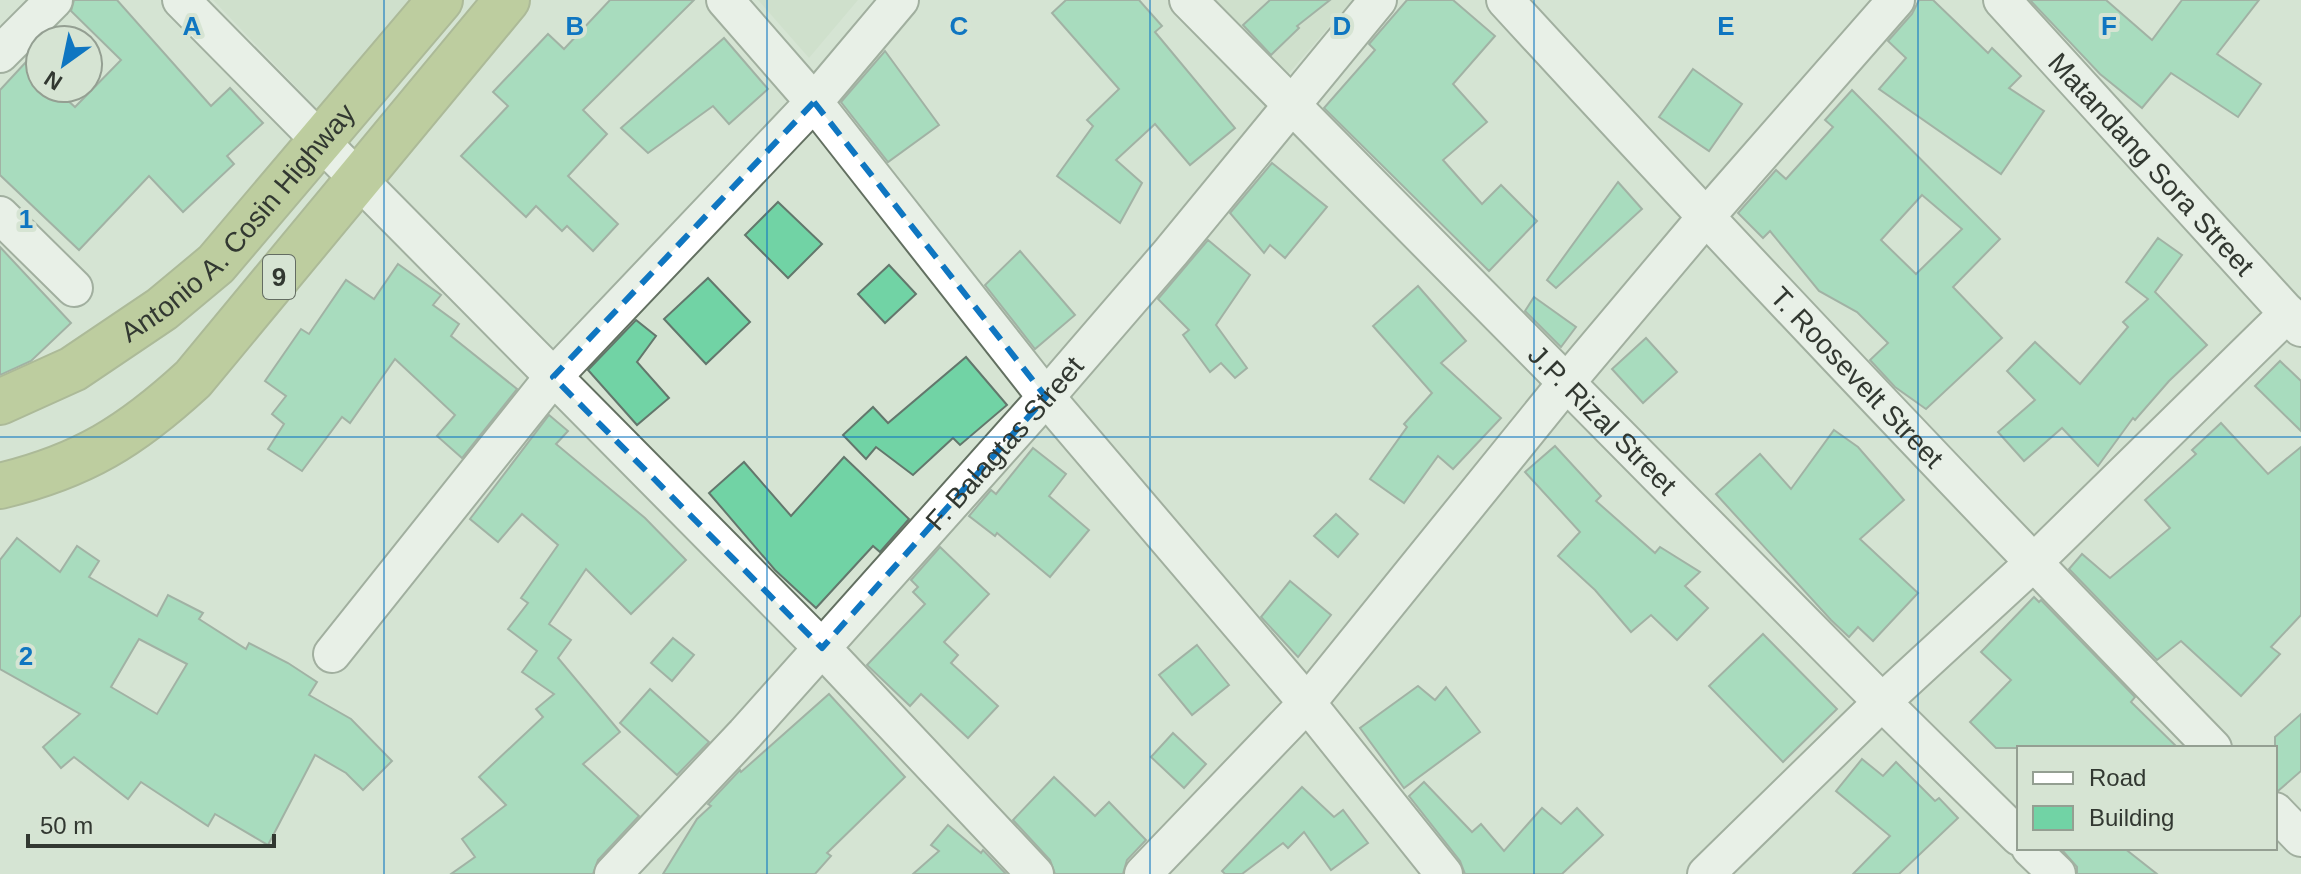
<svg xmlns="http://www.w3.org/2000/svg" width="2301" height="874" font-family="Arial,sans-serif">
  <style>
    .built { fill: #c8dbc4 }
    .building { fill: #71d3a5; stroke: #63776c; stroke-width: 2; fill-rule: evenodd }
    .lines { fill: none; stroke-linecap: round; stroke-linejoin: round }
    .minor-casing { stroke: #637061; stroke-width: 40 }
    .highway-casing { stroke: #7a8750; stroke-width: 48 }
    .minor { stroke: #fff; stroke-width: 36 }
    .highway { stroke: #a1b261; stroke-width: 44 }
    .marked { fill: none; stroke: #0f76c1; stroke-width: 6; stroke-dasharray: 16 10; stroke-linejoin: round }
    .grid { fill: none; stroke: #0f76c1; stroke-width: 2; stroke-opacity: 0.55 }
    .labels { text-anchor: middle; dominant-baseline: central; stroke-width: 8; stroke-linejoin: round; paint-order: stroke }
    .shield { fill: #d6e4d3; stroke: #636c62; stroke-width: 2 }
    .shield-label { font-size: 26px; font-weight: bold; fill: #323831 }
    .street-label { font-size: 28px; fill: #323831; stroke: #d6e4d3 }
    .grid-label { font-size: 26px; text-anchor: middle; font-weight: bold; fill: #0f76c1; stroke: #d6e4d3; stroke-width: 8; stroke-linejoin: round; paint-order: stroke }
  </style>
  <rect width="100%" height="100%" fill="#d6e4d3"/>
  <g class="built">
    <path d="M213,0H419L324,116Z"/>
    <path d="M758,0H858L809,58Z"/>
    <path d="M1209,0H1352L1284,79Z"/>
  </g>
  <g class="building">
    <path d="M74,0H117L211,106L230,88L263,123L227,156L234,164L183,212L149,176L79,250L0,175V90L26,62L40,75V88H54L75,107L121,60L71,11Z"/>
    <path d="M610,0H694L583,110L607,134L568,176L618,224L593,251L567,226L562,231L536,206L526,217L461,156L508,106L493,92L548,34L564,49Z"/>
    <path d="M1066,0H1139L1162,26L1155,32L1235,128L1190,165L1155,124L1116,160L1142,183L1120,223L1057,176L1093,126L1087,120L1119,89L1052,13Z"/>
    <path d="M1270,0H1330L1297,26L1299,28L1271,55L1243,25Z"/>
    <path d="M1407,0H1453L1495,36L1453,84L1487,122L1443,160L1482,204L1501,185L1537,221L1489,271L1324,108L1375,50L1369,44Z"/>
    <path d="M1919,0H1933L1988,53L1992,48L2021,76L2009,88L2044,111L2001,174L1879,89L1906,58L1888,41L1912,14Z"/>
    <path d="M2030,0H2106L2152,40L2182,0H2259L2217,54L2261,84L2238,117L2171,73L2142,108L2100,74Z"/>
    <path d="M724,38L768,89L729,124L713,106L648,153L621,128Z"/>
    <path d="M885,51L939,125L888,162L841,102Z"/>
    <path d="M1693,69L1742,104L1709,151L1659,117Z"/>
    <path d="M1852,90L2000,239L1953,287L2002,338L1926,409L1895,387L1870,360L1888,343L1857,312L1819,291L1770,231L1763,238L1738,213L1776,170L1786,179L1833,127L1825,120ZM1922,195L1962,229L1916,274L1881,240Z"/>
    <path d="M1272,163L1327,207L1285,258L1270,245L1264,253L1230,213Z"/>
    <path d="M1618,182L1642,209L1556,288L1547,280Z"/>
    <path d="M778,202L822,244L788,278L745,235Z"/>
    <path d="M2158,238L2182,255L2155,292L2207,345L2169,381L2135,420L2133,418L2098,466L2062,428L2024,461L1998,432L2035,400L2007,371L2035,342L2080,384L2128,327L2123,322L2148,299L2126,282Z"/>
    <path d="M1208,240L1250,275L1216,325L1247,368L1235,378L1221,363L1210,372L1183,335L1189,330L1158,299Z"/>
    <path d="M0,247L71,323L31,361L0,375Z"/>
    <path d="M1020,251L1075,315L1035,349L985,285Z"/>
    <path d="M398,264L441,295L433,305L459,324L451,336L517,389L462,458L437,436L455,415L395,359L350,423L342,417L302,471L268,449L284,424L272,414L286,396L265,381L301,329L309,334L346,280L374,299Z"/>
    <path d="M889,265L916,294L885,323L858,294Z"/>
    <path d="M708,278L750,322L706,364L664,319Z"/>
    <path d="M1418,286L1466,341L1441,363L1501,418L1453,469L1438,456L1404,503L1370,479L1407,427L1404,424L1432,393L1373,326Z"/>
    <path d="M1534,297L1576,327L1561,347L1525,311Z"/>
    <path d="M636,320L656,336L637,362L669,398L637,425L588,370Z"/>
    <path d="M1646,338L1677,372L1643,403L1612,369Z"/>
    <path d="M966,357L1007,405L960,445L953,438L913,475L876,447L866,459L843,435L873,407L888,423Z"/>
    <path d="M2280,361L2301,381V431L2255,386Z"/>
    <path d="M549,415L568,431L556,444L645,518L686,560L631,614L586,569L549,624L571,640L558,658L620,732L583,764L639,816L598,860L593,874H451L475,857L462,839L506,805L479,777L543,717L536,709L554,694L522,672L537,651L508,629L528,603L521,598L558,545L522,514L498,542L470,519Z"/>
    <path d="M2221,423L2268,474L2301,447V615L2271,647L2280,654L2241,696L2181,641L2157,660L2069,569L2082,554L2110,578L2170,528L2145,500L2196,454L2192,450Z"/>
    <path d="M1834,430L1858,447L1904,500L1860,539L1918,593L1873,641L1858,627L1849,637L1831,620L1716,494L1760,454L1791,489Z"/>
    <path d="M1555,446L1601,496L1596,501L1655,553L1660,547L1700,572L1685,586L1708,608L1677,640L1651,615L1631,632L1595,590L1558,556L1580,532L1525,472Z"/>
    <path d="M1033,448L1066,474L1049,496L1089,530L1050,577L997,533L995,536L969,516L991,490L996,494Z"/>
    <path d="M844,457L909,519L880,552L873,546L816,608L775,570L709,493L744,462L791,516Z"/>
    <path d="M1336,514L1358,534L1338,557L1314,536Z"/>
    <path d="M17,538L60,572L77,546L99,561L89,577L157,616L168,595L203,613L199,619L246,649L249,643L288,663L317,682L309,695L351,719L392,761L363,790L346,773L315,755L268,845L215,814L208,826L141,782L128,799L74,757L61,768L43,747L80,714L0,669V560ZM139,639L187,664L157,714L111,687Z"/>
    <path d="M940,547L989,594L944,642L958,655L951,663L998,706L968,738L921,694L910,706L867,665L925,604L913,592L918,587L911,580Z"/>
    <path d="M1290,581L1331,615L1298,657L1261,617Z"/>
    <path d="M2034,597L2039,602L2041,600L2135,697L2131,702L2178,748H1996L1970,722L2011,680L1981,652Z"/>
    <path d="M1763,634L1837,709L1783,762L1709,686Z"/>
    <path d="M673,638L694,655L672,681L651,663Z"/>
    <path d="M1197,645L1229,685L1192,715L1159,675Z"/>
    <path d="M1418,686L1435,700L1446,687L1480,732L1404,788L1360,728Z"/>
    <path d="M650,689L709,742L677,775L620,723Z"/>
    <path d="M829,694L905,777L827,853L831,856L815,874H663L697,819L711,806L708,804L740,770L741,772Z"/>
    <path d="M2301,714V771L2278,791H2275V737Z"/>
    <path d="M1173,733L1206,764L1184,788L1151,757Z"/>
    <path d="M1862,759L1883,776L1896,762L1935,801L1939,798L1958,818L1899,874H1853L1890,836L1836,791Z"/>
    <path d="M1054,777L1095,816L1109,802L1146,840L1127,860L1123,874H1055L1050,860L1013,820Z"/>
    <path d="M1424,782L1472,832L1481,824L1504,851L1542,808L1561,824L1577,808L1603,835L1562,874H1465L1460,861L1409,796Z"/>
    <path d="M1302,787L1334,817L1343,810L1368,843L1331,870L1304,832L1288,848L1283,843L1242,874H1225L1222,871Z"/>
    <path d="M948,825L981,853L983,850L1006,874H913L939,851L931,845Z"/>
    <path d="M2064,848H2124L2157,874H2077V867L2062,850Z"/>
  </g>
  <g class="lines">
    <g class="minor-casing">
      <g id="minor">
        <path d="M181,0L822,648L1035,874"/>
        <path d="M725,0L814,102L1046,397L1307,703L1444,874"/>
        <path id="s1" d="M1188,0L1882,702L2019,837"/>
        <path id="s2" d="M1505,0C1737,253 1974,502 2213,748"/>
        <path id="s3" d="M2002,0L2301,328"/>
        <path d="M0,54L54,0"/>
        <path d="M0,215L74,288"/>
        <path d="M332,654L553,377L814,102L900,0"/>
        <path d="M2275,811L2301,838"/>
        <path d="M2030,848L2057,874"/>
        <path id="s4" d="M613,874L745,734L1046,397L1171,252L1378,0"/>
        <path d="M1143,874L1307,703L1566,383L1705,218L1896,0"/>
        <path d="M1706,874L1882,702L2033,563L2288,313"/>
      </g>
    </g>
    <g class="highway-casing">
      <g id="highway">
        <path id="s5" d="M0,402L73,369L162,309L216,264L440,0"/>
        <path d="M0,486C83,466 131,436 193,379L507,0"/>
      </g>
    </g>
    <use href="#minor" class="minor"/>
    <use href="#highway" class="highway"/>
  </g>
  <path d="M0 0H2301V874H0ZM814,102L1046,397L822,648L553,377Z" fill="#d6e4d3" fill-opacity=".55" fill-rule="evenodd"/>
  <path class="marked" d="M814,102L1046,397L822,648L553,377Z"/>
  <path class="grid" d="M384,0V874M767,0V874M1150,0V874M1534,0V874M1918,0V874M0,437H2301"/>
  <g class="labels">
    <rect class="shield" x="263" y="255" width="32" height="44" rx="6"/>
    <g class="shield-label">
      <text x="279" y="277">9</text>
    </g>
    <g class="street-label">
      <text stroke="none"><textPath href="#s3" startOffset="222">Matandang Sora Street</textPath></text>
      <text stroke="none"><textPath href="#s5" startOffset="302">Antonio A. Cosin Highway</textPath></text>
      <text stroke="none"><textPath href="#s2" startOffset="516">T. Roosevelt Street</textPath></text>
      <text stroke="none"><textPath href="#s1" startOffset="590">J.P. Rizal Street</textPath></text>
      <text stroke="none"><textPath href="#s4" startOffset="582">F. Balagtas Street</textPath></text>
    </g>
  </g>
  <g class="grid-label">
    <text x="192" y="35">A</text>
    <text x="575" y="35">B</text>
    <text x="959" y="35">C</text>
    <text x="1342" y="35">D</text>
    <text x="1726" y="35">E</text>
    <text x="2109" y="35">F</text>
    <text x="26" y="228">1</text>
    <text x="26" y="665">2</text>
  </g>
  <rect x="2017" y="746" width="260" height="104" fill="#d6e4d3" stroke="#949f92" stroke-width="2"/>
  <rect x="2033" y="772" width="40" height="12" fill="#ffffff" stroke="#949f92" stroke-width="2"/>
  <text x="2089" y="786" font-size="24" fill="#323831">Road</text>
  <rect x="2033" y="806" width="40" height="24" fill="#71d3a5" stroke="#949f92" stroke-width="2"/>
  <text x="2089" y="826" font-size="24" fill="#323831">Building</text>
  <g transform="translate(64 64) rotate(213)"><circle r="38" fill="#d6e4d3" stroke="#949f92" stroke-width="2"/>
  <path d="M0-6L14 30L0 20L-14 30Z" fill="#0f76c1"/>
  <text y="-12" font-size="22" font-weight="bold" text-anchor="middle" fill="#323831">N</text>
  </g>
  <path d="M28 834v12h246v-12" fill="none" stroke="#323831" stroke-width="4"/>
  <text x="40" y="834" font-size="24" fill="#323831" stroke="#d6e4d3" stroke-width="6" paint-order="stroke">50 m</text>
</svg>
